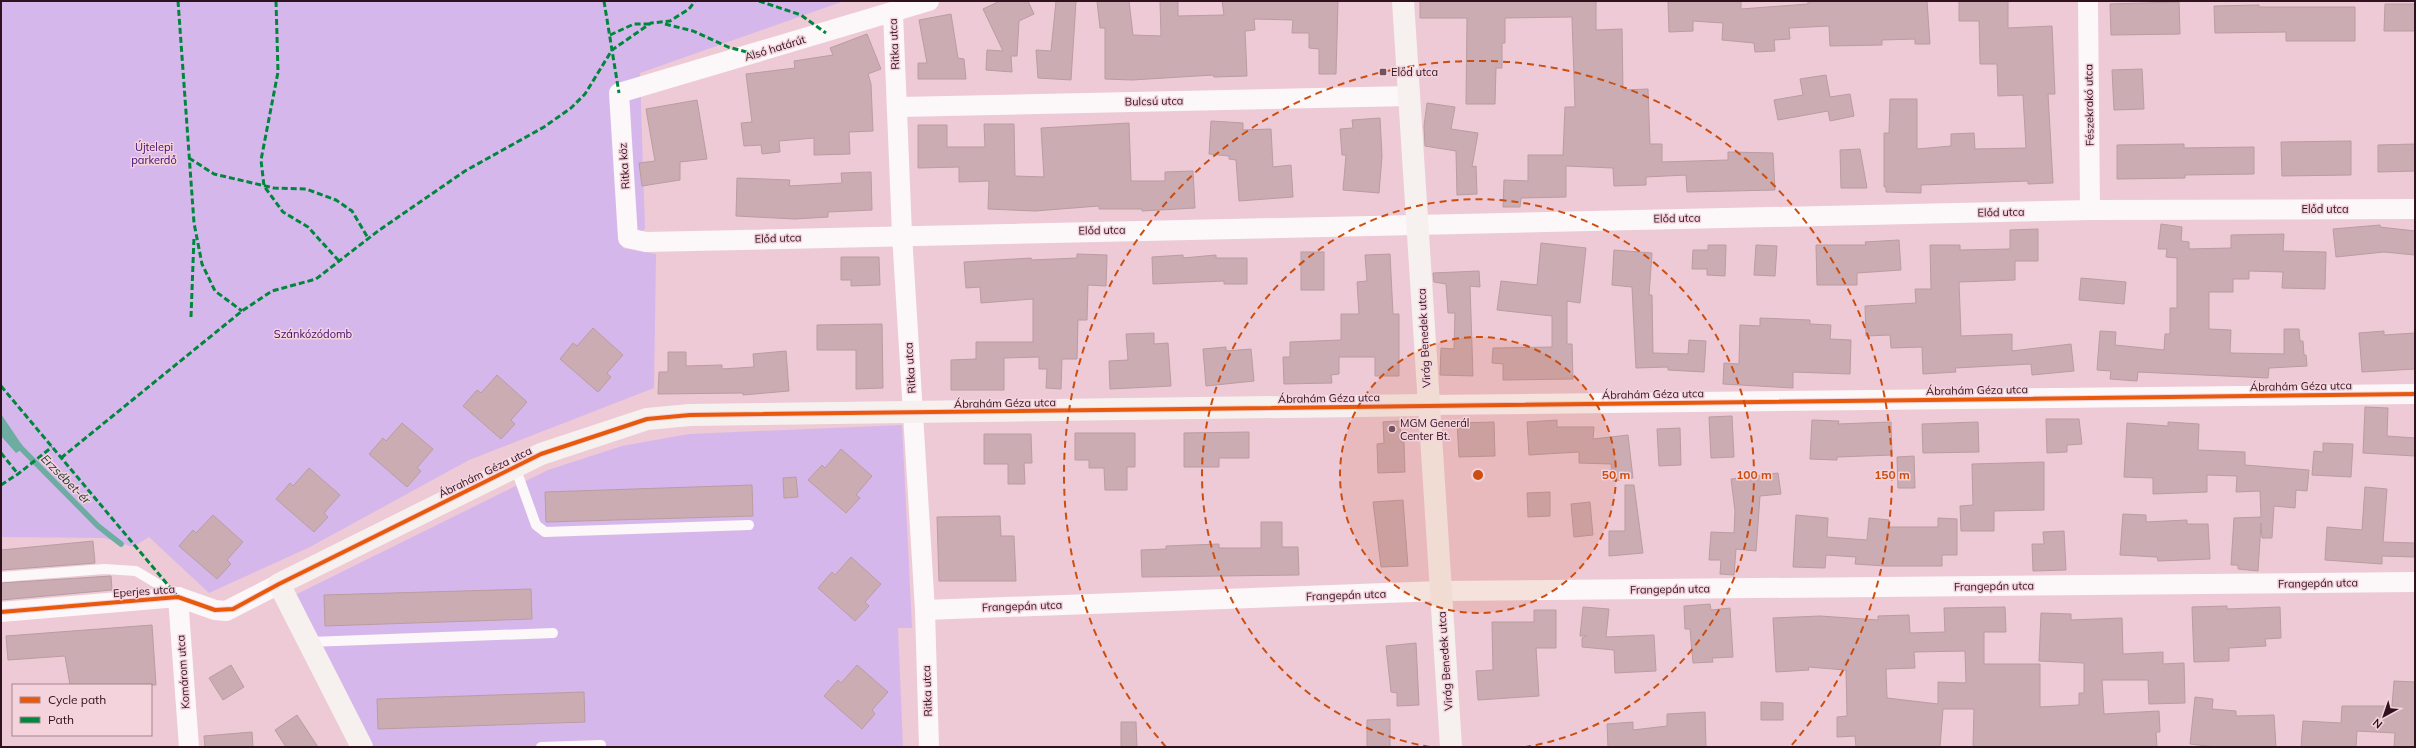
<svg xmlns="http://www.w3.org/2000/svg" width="2416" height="748" font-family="Mulish,sans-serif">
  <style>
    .green { fill: #d6b7eb }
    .water { fill: #6caca1 }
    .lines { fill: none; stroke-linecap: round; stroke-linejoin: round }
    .stream { stroke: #6caca1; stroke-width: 5.5 }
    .building { fill: #cbacb2; stroke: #ba9ca1; fill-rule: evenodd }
    .lane { stroke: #fcf7f9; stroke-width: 10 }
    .street { stroke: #fcf7f9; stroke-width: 20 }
    .secondary { stroke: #f6f1ef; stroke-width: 22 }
    .quiet { stroke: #00873e; stroke-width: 3; stroke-dasharray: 6 3; stroke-linecap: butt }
    .cycleway-casing { stroke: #f4d3dd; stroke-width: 6 }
    .cycleway { stroke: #e8590c; stroke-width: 4 }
    .ring { fill: none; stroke: #cc4e0f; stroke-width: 2; stroke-dasharray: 7 5 }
    .poi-dot { fill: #72525d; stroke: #f4d3dd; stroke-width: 1.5 }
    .labels { text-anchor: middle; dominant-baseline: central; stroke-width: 3; stroke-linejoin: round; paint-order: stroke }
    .street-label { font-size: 11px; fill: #2f121d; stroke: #f4d3dd }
    .poi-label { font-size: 11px; fill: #2f121d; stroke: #f4d3dd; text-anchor: start }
    .park-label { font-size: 11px; fill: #3d0873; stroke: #f4d3dd }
    .water-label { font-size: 12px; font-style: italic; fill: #15352e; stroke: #f4d3dd }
    .centre { fill: #cc4e0f; stroke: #f4d3dd; stroke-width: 2 }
    .ring-label { font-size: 12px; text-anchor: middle; font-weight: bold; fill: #cc4e0f; stroke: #f4d3dd; stroke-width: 3; stroke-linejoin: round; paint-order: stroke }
  </style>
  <rect width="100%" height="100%" fill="#edcad5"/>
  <g class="green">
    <path d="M1,1H844L640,73L645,228L641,236L622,248L656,254L654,388L469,460L310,547L209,593L149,537L133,547L104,538L1,537Z"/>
    <path d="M902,425L912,628H898L903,747H372L293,596L548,470L622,446L689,434Z"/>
  </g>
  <path class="water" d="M1,414L24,448L16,453L1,436Z"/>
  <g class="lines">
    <path class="stream" d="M17,444L98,526L121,544"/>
  </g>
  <g class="building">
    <path d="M1000,1H1028L1034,14L1019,21L1017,56H1011L1012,72L986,70L987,50L1003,51L983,9Z"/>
    <path d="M1056,1H1076L1071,80L1038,78L1036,50L1051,51Z"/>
    <path d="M1097,1H1129L1133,35L1161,36L1160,1H1178V16L1224,15L1222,1H1338L1336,74H1319V49L1309,48V33H1292L1293,20L1254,19L1255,30L1245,31L1247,76L1214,77L1213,75L1132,80L1105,79V28H1100Z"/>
    <path d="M1420,1H1596V30L1622,29L1623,90L1648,89L1650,144H1662V162L1728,160V152L1773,153L1775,190L1687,192L1686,175L1646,177V185L1614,186L1613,168L1566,166V197L1521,198L1520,207H1503L1504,180L1528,181V155H1563L1565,107H1575L1572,17L1505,18V43H1502V68H1496L1495,104H1466L1467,18H1420Z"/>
    <path d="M1668,1H1741V9L1808,4V1H1927L1930,44H1915V39L1882,40V45L1830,46L1829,26L1789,28L1790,39L1774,40L1775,51L1755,52L1754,43L1722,40L1723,23L1693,21V31L1669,32Z"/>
    <path d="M1959,1H2008V28L2052,26L2055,94H2048L2053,183L2028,184V181L1921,185V193L1886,192V187H1884V133H1889L1890,99H1917V149L1951,146V134L1974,133L1975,149L2026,148L2023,95L1998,96L1997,64H1980L1979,21H1959Z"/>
    <path d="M2179,2L2180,34L2111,35L2110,4Z"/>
    <path d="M2385,4H2415V31H2384Z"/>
    <path d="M2259,5V7H2355V41H2286V32L2215,33L2214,6Z"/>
    <path d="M951,14L958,58L964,59L966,79H918V63H927L919,20Z"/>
    <path d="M867,34L881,69L868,74L871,84L873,131L849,132L850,154L814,155V138L779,141L780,152L762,154L761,145L744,146L741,123L752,122L746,74L795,68L794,61L833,55L830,48Z"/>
    <path d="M2142,69L2144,109L2114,110L2112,70Z"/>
    <path d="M1826,75L1830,97L1850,94L1854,116L1830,121L1828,111L1778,120L1774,100L1803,95L1800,79Z"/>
    <path d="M697,100L707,159L680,162V180L642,186L639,163L655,161L646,109Z"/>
    <path d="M1427,103L1455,107L1451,129L1478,133L1472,167L1476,166L1477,194L1457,195L1456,151L1425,146L1424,126Z"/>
    <path d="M1380,118L1382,156L1379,193L1343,190L1346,155H1342L1340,129L1353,128L1352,120Z"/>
    <path d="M1211,121L1243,123V130L1271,129L1273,167L1291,165L1293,197L1239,201L1236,160L1229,159V156L1209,154Z"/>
    <path d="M1129,123L1131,181H1165V172L1193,171L1195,208L1142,211V209H1099V206L1035,211L988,209L989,181L959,182V167L918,168V125H947V147H985L984,124H1014L1015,176L1044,177L1041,128Z"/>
    <path d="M2351,141V175L2282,176L2281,142Z"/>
    <path d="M2184,144V148L2254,147V174L2185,175V178L2117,179V145Z"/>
    <path d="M2415,144V171L2378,172V145Z"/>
    <path d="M1860,149L1867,188H1841L1840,150Z"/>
    <path d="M871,172L872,210L828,212V217L795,219L736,216L737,178L790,180L789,186L842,183L841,173Z"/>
    <path d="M2161,224L2182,227L2181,241L2189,242V249L2231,248V235L2284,234L2283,251L2326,252L2325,289L2282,288L2283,272L2249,271V279H2233V292H2209V329L2231,330L2230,353L2284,354V329H2299L2300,341H2303L2304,355H2306L2307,366L2269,368L2268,378L2138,372L2137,381L2110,379L2111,371L2097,370L2100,331L2116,332L2115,345L2164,350L2165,334H2170V308H2177V258L2166,257L2167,249H2158Z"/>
    <path d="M2380,225V227L2415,231V255L2384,252L2336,257L2333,229Z"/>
    <path d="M2038,229V261H2015V280L1959,282L1961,336L2012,334V351L2071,344L2074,371L2032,375L2031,364L1955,368L1956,372L1923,374L1922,347L1891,348L1890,335L1866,336L1865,306L1916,303L1915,289H1931L1930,245H1960V250L2010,249V230Z"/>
    <path d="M1899,240L1901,270L1857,273V285H1817L1816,245H1866L1865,242Z"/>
    <path d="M1541,243L1586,248L1580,303L1567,301V344H1572L1573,379L1503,380V364L1492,363L1493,348L1552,347V316L1497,310L1501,281L1537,285Z"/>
    <path d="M1708,245H1726L1725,276L1707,275V269H1692L1693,250H1708Z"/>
    <path d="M1756,245L1777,246L1775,276L1754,275Z"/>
    <path d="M1614,250L1652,253L1649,295H1652L1653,353L1688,354L1689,340L1706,341L1704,372L1668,370V367L1636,368L1632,287L1612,285Z"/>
    <rect x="1301" y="252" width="23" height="38"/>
    <path d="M1077,254L1107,255L1106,286L1088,285L1087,320H1078L1077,359H1062L1061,389L1046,388L1047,369H1039V357L1004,358V390H951V360L976,359V342H1033V299L981,303L980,287L966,288L964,262L1031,258L1032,260L1077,258Z"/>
    <path d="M1390,254L1393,314H1399V376H1375V357H1339V374L1331,375L1332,383L1284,384L1283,357H1290V342L1341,340V314H1359L1357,282L1367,281L1365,255Z"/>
    <path d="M1183,255V258L1216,255V258H1247V284H1224V281L1153,284L1152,257Z"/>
    <path d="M841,257H879L880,285L851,286V280H841Z"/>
    <path d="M1479,271L1480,287L1470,286L1473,376L1440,375L1441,348L1454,349L1455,313H1448L1446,284L1434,282L1433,273Z"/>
    <path d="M2081,278L2126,282L2124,304L2079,300Z"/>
    <path d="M1760,318L1810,320V324L1831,325L1830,339L1851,340L1850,374L1793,372V388L1723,384L1724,363L1739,364L1740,325L1760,326Z"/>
    <path d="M882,324L883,388L856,389V350H817V325Z"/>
    <path d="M593,328L623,355L607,373L611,377L598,392L560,359L573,343L577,346Z"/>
    <path d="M2384,331V335L2415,333V369L2362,372L2359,333Z"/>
    <path d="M1154,333V344L1168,343L1171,386L1110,389L1109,361L1128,360L1126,334Z"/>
    <path d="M1226,347V351L1251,349L1254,381L1206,386L1203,349Z"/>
    <path d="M786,351L789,391L743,395V393L658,394L659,372H668V352H686V366L722,365V369L754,367L753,354Z"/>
    <path d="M497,375L527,402L511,420L515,424L501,439L463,406L477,390L481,393Z"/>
    <path d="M2365,407L2388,408L2387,436L2415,438V456L2363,453Z"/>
    <path d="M1732,416L1734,457L1711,458L1709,417Z"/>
    <path d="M2046,419H2079L2082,444L2067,445V452L2047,453Z"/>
    <path d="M1557,420V427H1594L1593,439L1628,435L1633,478L1613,481L1611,464L1579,463V452L1529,455L1527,422Z"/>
    <path d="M1812,420L1839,421L1838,424L1891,422L1892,455L1837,457V460L1810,459Z"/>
    <path d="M1400,421L1401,442H1404L1405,472L1378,473L1377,444L1384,443L1383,422Z"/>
    <path d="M1494,422L1495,456L1459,457L1457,423Z"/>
    <path d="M1978,422L1979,452L1923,453L1922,424Z"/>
    <path d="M2168,422L2199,424L2198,450L2245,452V465L2309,470L2307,491L2296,490L2295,508L2274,506L2272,538H2262L2261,523L2258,571L2238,569V565H2231L2234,518L2261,517L2260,491L2236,492L2237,476L2207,475V492L2153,494V478L2124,477L2127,423L2168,426Z"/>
    <path d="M402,423L433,449L417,468L421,471L407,487L369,454L383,438L386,441Z"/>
    <path d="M1680,428L1681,465L1659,466L1657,429Z"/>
    <path d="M1249,432V458H1219V467H1184V433Z"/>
    <path d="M1075,433H1135V467H1127V490H1105L1104,468H1089V460H1075Z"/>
    <path d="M984,434H1031L1032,463H1024L1025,484H1008V464H984Z"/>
    <path d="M2323,443L2353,444L2351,477L2312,475L2314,451L2323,452Z"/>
    <path d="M841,449L872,476L856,495L860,498L846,513L808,480L822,465L825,468Z"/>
    <path d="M1914,456L1915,488H1898L1897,457Z"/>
    <path d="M2044,462V510L1994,511V531H1961L1960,506L1973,505L1972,464Z"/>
    <path d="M309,468L340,495L324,513L328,517L314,532L276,499L290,483L293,486Z"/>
    <path d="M1778,473L1781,494L1760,496L1756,551L1736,549L1734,575L1720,574L1721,560H1709L1711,532L1734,533L1735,511L1731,479Z"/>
    <path d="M796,477L798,497L784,498L783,478Z"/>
    <path d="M752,485L753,516L546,522L545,492Z"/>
    <path d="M1625,485H1634L1643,553L1609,556V531H1625Z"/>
    <path d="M2365,487L2387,489L2383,542L2415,543V557L2382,556V564L2325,560L2327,527L2362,530Z"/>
    <path d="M1550,492V516L1528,517L1527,493Z"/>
    <path d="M1403,500L1408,566L1381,567L1373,502Z"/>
    <path d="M1590,502L1593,535L1574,537L1571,504Z"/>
    <path d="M2123,514L2146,515V522L2187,520V524H2208L2210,559L2158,561L2157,557L2120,555Z"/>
    <path d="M213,515L243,542L227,560L231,564L217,579L179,546L193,530L196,533Z"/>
    <path d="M1796,515L1828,518L1827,537L1867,540L1869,518L1889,520L1888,527H1938V518L1957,519V555H1942V566H1885L1855,564L1856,557L1826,555L1825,568L1793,567Z"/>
    <path d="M1000,516L1001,536H1014L1016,581H939L937,517Z"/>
    <path d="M1261,522H1282V547H1298L1299,575L1142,577L1141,550L1166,549V546L1219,544V548H1261Z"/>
    <path d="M2064,531L2066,570L2033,571L2032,544H2044L2043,532Z"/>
    <path d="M93,541L95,563L1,570V550Z"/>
    <path d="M851,557L881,584L865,602L869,606L855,621L818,588L832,572L835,575Z"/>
    <path d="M111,576L112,590L1,600V583Z"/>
    <path d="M531,589L532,619L325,626L324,595Z"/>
    <path d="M1710,604L1711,610L1730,608L1733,657L1712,658L1713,662L1693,663L1690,629H1685L1684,606Z"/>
    <path d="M2227,606V609L2280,607L2281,638L2265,639L2266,646L2229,648V661L2194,662L2192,607Z"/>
    <path d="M1583,607L1609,609L1606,637L1654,635L1656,671L1615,673L1614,650L1582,647V638L1587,636H1580Z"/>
    <path d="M2005,607L2006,632H1984V664H2040V707L2079,705V693H2084V663L2039,661L2041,613L2071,614V620L2122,618L2123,654L2163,652V664L2184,663L2185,703L2149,704L2148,680H2102L2104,714L2159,711L2160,732H2156L2157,747H1973L1974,709H1943L1940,747H1856L1855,736L1837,737V717L1847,716L1846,670L1808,667L1809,670L1776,672L1773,618L1820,616L1878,620V616L1909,615L1910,633L1945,632L1944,608ZM1965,651L1966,683L1938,682V704L1887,698L1886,669L1915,668L1914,652Z"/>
    <path d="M1534,610H1556V648H1536L1539,696L1478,700L1476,671L1493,670L1492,622H1534Z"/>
    <path d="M152,625L156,685H70L65,656L8,660L6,636Z"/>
    <path d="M1416,643L1419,705L1397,706V693L1391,692L1386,646Z"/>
    <path d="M231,665L244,687L223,700L209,678Z"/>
    <path d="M857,665L888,692L872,710L875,714L862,729L824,696L838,680L841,683Z"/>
    <path d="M2394,681L2415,682V747H2394L2395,733L2357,731L2356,747H2301L2303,721L2341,723L2342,706H2392Z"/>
    <path d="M584,692L585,722L378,729L377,699Z"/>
    <path d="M2195,697L2213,699L2212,709L2236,711V716L2274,715L2276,747H2216L2190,744Z"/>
    <path d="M1761,702L1783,703V720H1761Z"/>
    <path d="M1705,712L1706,747H1608L1607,724L1633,722V730L1667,726V714Z"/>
    <path d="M297,715L318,747H286L275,730Z"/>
    <path d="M1390,719V747H1367V720Z"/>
    <path d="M1121,722H1136L1137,747H1121Z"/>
    <path d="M252,732L253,747H205L204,736Z"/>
  </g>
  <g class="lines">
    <g class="lane">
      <path d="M515,467L536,525L545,532L749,525"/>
      <path d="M1,577L104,569L136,571L176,595"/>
      <path d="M309,642L553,633"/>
      <path d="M541,747L601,745"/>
    </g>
    <g class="street">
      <path d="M929,1L619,93L628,238L646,242L2090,210L2415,209"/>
      <path d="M2088,1L2090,210"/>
      <path d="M893,13L902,234L925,610L929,747"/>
      <path d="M898,107L1410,96"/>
      <path d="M1428,405L2415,394"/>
      <path d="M178,597L189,747"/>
      <path d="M925,610L1440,591L2415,582"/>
      <path d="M1,612L178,597L215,610L226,611L279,584"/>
    </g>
    <g class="secondary">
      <path d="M1403,1L1451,747"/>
      <path d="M362,747L279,584L541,454L647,419L690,415L1428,405"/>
    </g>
    <g class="quiet">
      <path d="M178,1L194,223L202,264L215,291L242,311"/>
      <path d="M276,1L278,72L261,160L264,186L283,212L308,227L339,261"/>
      <path d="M604,1L619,93"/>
      <path d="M759,1L801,15L826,33"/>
      <path d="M665,24L693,31L728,47L754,54"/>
      <path d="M610,35L634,24H649"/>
      <path d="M189,158L214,174L274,188L306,189L336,200L352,211L368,238"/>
      <path d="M191,317L194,237"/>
      <path d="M1,386L178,597"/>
      <path d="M1,453L18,474"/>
      <path d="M61,458L242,311L272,291L316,279L378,231L465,171L544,127L571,108L585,94L612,50L651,23L670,21L689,9L695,1"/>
      <path d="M1,485L18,474L52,447"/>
    </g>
    <g class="cycleway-casing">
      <path id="cycleway" d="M1,612L178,597L215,610L233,609L279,584L541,454L647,419L690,415L2415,394"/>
    </g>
    <use href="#cycleway" class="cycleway"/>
  </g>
  <circle cx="1478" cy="475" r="138" fill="#cc4e0f" fill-opacity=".12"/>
  <g class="ring">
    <circle cx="1478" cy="475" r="138"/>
    <path d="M1430 747A276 276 0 1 1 1526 747"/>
    <path d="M1166 747A414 414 0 1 1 1790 747"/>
  </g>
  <g class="poi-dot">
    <rect x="1379" y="68" width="8" height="8" rx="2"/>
    <circle cx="1392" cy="429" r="4"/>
  </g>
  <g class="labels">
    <g class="street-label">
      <text transform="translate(894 44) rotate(-93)">Ritka utca</text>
      <text transform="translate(775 48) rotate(-17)">Alsó határút</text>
      <text transform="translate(1154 101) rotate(-1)">Bulcsú utca</text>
      <text transform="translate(2089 105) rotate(-91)">Fészekrakó utca</text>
      <text transform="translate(624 166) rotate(-94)">Ritka köz</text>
      <text x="2325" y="209">Előd utca</text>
      <text transform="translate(2001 212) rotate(-1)">Előd utca</text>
      <text transform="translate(1677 218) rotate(-1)">Előd utca</text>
      <text transform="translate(1102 230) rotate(-1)">Előd utca</text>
      <text transform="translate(778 238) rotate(-2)">Előd utca</text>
      <text transform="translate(1424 338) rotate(-93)">Virág Benedek utca</text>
      <text transform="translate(910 368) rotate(-94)">Ritka utca</text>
      <text transform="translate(2301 386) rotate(-1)">Ábrahám Géza utca</text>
      <text transform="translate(1977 390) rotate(-1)">Ábrahám Géza utca</text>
      <text transform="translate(1653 394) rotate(-1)">Ábrahám Géza utca</text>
      <text transform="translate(1329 398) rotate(-1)">Ábrahám Géza utca</text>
      <text transform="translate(1005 403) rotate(-1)">Ábrahám Géza utca</text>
      <text transform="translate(485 472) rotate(-26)">Ábrahám Géza utca</text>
      <text transform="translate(2318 583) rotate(-1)">Frangepán utca</text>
      <text transform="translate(1994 586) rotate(-1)">Frangepán utca</text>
      <text transform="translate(1670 589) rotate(-1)">Frangepán utca</text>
      <text transform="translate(144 591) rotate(-4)">Eperjes utca</text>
      <text transform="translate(1346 595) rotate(-2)">Frangepán utca</text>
      <text transform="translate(1022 606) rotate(-2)">Frangepán utca</text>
      <text transform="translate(1445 661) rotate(-94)">Virág Benedek utca</text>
      <text transform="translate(183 672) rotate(-94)">Komárom utca</text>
      <text transform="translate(927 691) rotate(-92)">Ritka utca</text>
    </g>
    <g class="poi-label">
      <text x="1391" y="72">Előd utca</text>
      <text x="1400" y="423">MGM Generál<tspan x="1400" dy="13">Center Bt.</tspan></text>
    </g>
    <g class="park-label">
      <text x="154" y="147">Újtelepi<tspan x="154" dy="13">parkerdő</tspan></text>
      <text x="313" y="334">Szánkózódomb</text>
    </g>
    <g class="water-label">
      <text transform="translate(66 479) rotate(45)">Erzsébet-ér</text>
    </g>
  </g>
  <circle cx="1478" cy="475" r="6" class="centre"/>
  <g class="ring-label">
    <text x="1616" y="479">50 m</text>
    <text x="1754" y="479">100 m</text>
    <text x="1892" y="479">150 m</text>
  </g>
  <rect width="2416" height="748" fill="none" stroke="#2f121d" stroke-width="4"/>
  <rect x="12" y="684" width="140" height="52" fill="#f4d3dd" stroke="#a58690"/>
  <rect x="20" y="697" width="20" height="6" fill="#e8590c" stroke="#a58690"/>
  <text x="48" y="704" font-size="12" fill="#2f121d">Cycle path</text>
  <rect x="20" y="717" width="20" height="6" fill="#00873e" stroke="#a58690"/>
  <text x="48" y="724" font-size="12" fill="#2f121d">Path</text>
  <g transform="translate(2384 716) rotate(220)" stroke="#f4d3dd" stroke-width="3" paint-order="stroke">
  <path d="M0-3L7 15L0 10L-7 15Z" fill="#2f121d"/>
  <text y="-6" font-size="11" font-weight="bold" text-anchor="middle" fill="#2f121d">N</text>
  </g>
</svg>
